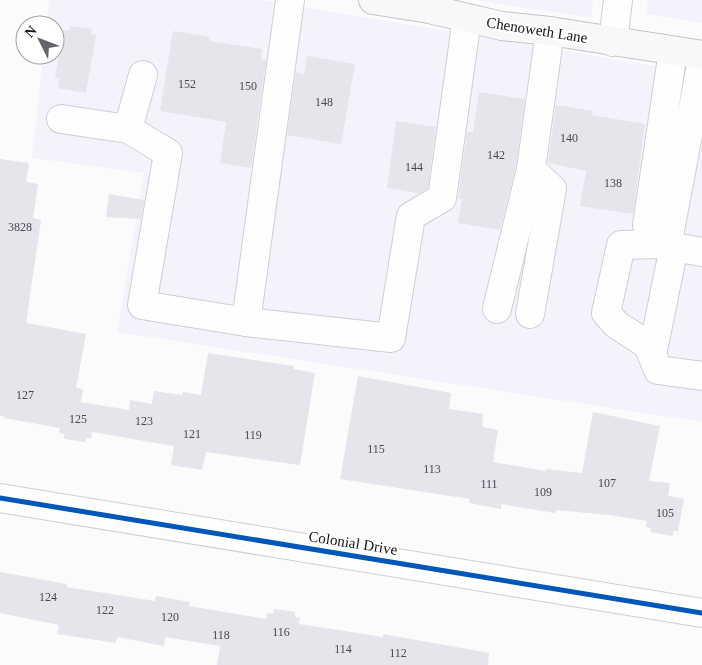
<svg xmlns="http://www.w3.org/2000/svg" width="702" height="665" font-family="'Times New Roman',serif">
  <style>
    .built { fill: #f4f3fc }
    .building { fill: #e5e5eb }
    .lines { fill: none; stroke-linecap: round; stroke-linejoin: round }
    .minor-casing { stroke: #ceced4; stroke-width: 30 }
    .major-casing { stroke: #c4c3c8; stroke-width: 30 }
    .minor { stroke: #fefefe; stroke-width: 28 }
    .major { stroke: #f8f8f9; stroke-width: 28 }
    .cycleway-casing { stroke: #fff; stroke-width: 8 }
    .cycleway { stroke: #0057b8; stroke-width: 5 }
    .labels { text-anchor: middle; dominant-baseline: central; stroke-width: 5; stroke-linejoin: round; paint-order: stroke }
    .number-label { font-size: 12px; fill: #484852 }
    .street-label { font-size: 15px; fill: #13121d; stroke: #fff }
  </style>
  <rect width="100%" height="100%" fill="#fbfbfb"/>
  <g class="built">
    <path d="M49,0H262L702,74V422L117,332L144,173L32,158L43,55H55V25H47Z"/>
    <path d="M475,0H593L591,18Z"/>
    <path d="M648,0H702V23L646,14Z"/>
  </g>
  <g class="building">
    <path d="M70,26L92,29L91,34L96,35L86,93L58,88L59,79L55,78L63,30L69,31Z"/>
    <path d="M173,31L210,37L209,41L262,49L261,59L266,60L251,168L220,163L226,122L160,111Z"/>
    <path d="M307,56L355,64L341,144L287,135L296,72L304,75Z"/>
    <path d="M479,92L525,99L516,166L500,230L458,223L462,199H458L467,132H473Z"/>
    <path d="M556,105L593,111L592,115L645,124L633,214L580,206L586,171L548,163Z"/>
    <path d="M396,121L436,127L428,188L419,193L387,188Z"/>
    <path d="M0,159L29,163L26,182L38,184L33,218L41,220L26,323L86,334L76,388L83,389L81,402L129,410L130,400L152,404L154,391L182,395L183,392L201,395L208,353L294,366V369L315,373L300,465L206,452L202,470L171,465L174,446L92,432L91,439L86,438V442L64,439V434L59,433L60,428L4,418V416H0Z"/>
    <path d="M109,194L144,200L141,219L106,217Z"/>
    <path d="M358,376L451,393L449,409L483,414L482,427L498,430L493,462L546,471V469L582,473L593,412L660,426L649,481L670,483L668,496L684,499L678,531H673V536L650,532L651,528L646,527L647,521L609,515L556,510L555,513L501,504V509L469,503L470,499L340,479Z"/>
    <path d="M0,572L67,584V587L155,601L156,596L190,602L189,606L266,619L267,613L273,614L274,609L295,612V617L300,618L299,624L383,637V634L489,653L488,665H217L220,646L165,637L164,646L117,637L116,643L57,634L59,625L0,613Z"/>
  </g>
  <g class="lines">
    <g class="minor-casing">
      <g id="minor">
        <path d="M290,0L246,322L391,338L411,216L442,198L467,18"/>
        <path d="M613,42L618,0"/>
        <path d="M673,51L647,225L656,244L669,236L702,60"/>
        <path d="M61,119L128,129L168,153L142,305L246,322"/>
        <path d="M128,129L143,75"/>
        <path d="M702,252L656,244L621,245L606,313L617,325L648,345L658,370L702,376"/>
        <path d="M497,309L531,169L550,31"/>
        <path d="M530,314L552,189L531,169"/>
        <path d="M652,355L674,247"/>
        <path d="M0,498L702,613"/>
      </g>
    </g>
    <g class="major-casing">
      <path id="major" d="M373,0L429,9L502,26L550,31L702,55"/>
    </g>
    <use href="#minor" class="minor"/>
    <use href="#major" class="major"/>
    <g class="cycleway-casing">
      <path id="cycleway" d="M0,498L702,613"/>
    </g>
    <use href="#cycleway" class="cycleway"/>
  </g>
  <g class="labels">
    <g class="number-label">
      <text x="187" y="84">152</text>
      <text x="248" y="86">150</text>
      <text x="324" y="102">148</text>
      <text x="569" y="138">140</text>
      <text x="496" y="155">142</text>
      <text x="414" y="167">144</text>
      <text x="613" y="183">138</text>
      <text x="20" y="227">3828</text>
      <text x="25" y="395">127</text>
      <text x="78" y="419">125</text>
      <text x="144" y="421">123</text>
      <text x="192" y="434">121</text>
      <text x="253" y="435">119</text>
      <text x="376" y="449">115</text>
      <text x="432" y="469">113</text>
      <text x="607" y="483">107</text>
      <text x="489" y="484">111</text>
      <text x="543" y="492">109</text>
      <text x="665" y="513">105</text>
      <text x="48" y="597">124</text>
      <text x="105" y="610">122</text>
      <text x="170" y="617">120</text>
      <text x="281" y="632">116</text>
      <text x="221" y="635">118</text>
      <text x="343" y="649">114</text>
      <text x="398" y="653">112</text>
    </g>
    <g class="street-label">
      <text transform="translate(537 30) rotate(9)">Chenoweth Lane</text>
      <text transform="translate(353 543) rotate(9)">Colonial Drive</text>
    </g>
  </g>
  <g transform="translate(40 40) rotate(312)"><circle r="24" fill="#ffffff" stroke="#a1a0a5"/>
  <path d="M0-4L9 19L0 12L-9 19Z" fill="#64646b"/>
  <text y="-8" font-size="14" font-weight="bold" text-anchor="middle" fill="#13121d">N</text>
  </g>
</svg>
